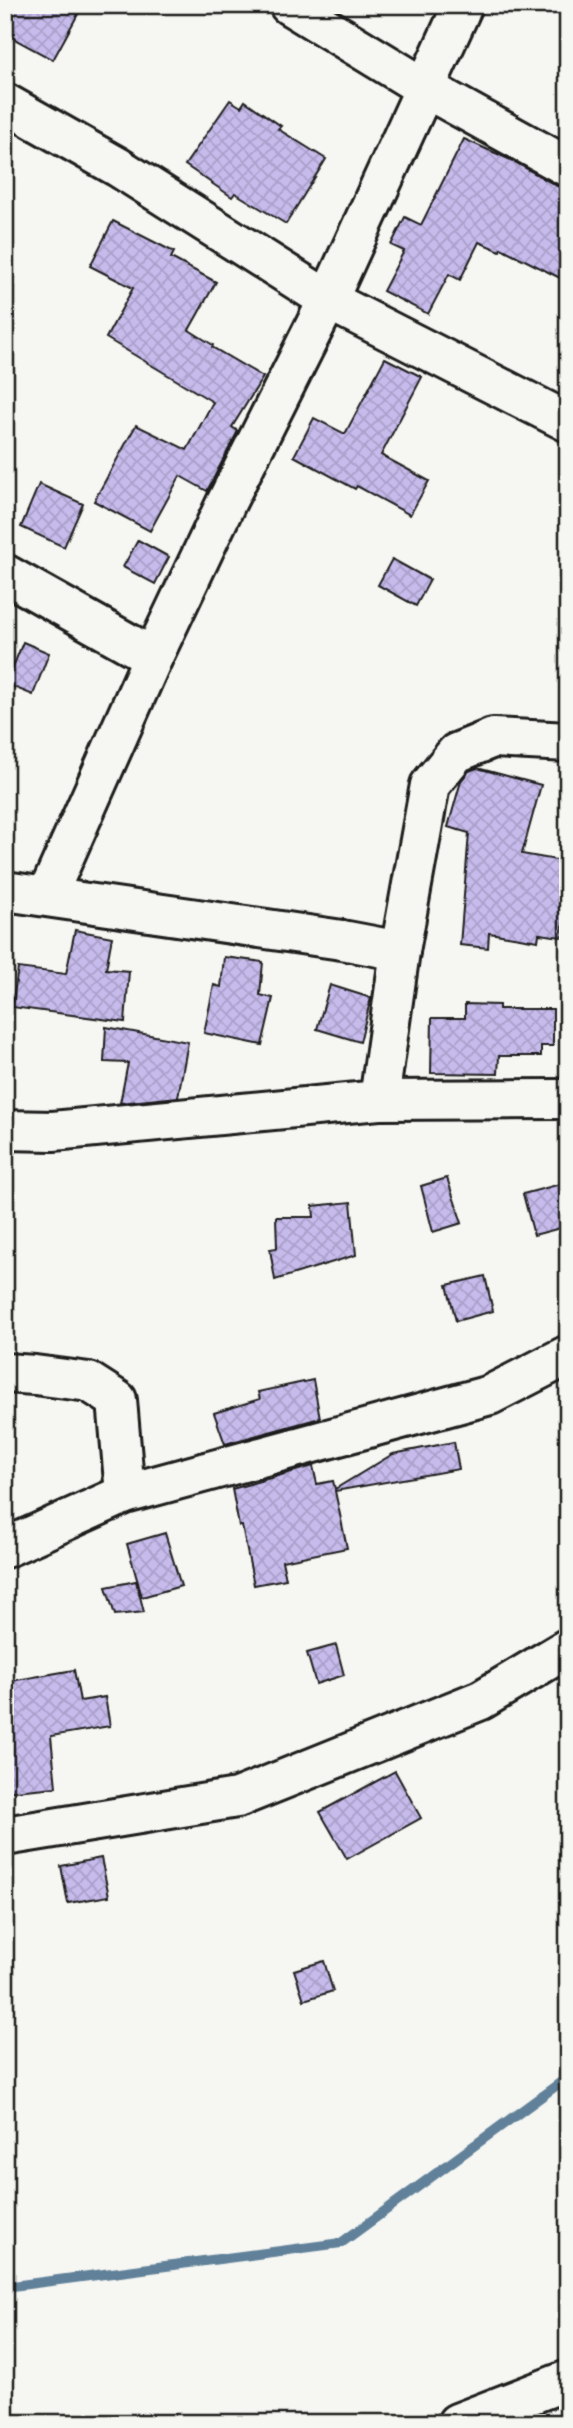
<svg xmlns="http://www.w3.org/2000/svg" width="573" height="2428" font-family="'Comic Neue',sans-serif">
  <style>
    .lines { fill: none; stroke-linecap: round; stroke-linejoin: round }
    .stream { stroke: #608199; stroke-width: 10 }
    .building { fill: url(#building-cross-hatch); stroke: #1c1c1c; stroke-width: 2 }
    .minor-casing { stroke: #1c1c1c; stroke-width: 44 }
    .minor { stroke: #f6f6f2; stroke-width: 38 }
  </style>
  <defs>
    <pattern id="building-cross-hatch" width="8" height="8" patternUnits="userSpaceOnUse" patternTransform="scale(1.75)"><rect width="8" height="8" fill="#c7bbec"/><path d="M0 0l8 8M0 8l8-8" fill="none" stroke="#aaa0ca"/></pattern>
  </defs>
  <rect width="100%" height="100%" fill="#f6f6f2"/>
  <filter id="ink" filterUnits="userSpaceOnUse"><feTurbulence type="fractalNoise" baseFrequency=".0143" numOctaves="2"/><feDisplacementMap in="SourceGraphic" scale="14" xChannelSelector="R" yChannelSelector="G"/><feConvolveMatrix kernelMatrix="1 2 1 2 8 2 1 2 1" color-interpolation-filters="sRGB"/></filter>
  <g filter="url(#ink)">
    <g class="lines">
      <path class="stream" d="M5,2287L341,2243L568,2077"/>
    </g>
    <g class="building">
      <path d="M5,5H63L78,14L53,60L5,34Z"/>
      <path d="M230,100L241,107L245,101L281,126L278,129L326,159L286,224L235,193L232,197L185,165Z"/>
      <path d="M464,139L513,161L557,186L568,189V282L501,248L500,251L479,242L460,280L449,274L428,314L383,291L404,251L391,245L405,217L421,225Z"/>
      <path d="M113,221L174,252L171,258L216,282L189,330L213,345L212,347L263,377L232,427L238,431L207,491L180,476L150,531L94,501L136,425L187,450L213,402L106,338L133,288L90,266Z"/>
      <path d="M385,358L422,377L381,455L429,481L410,515L357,486L355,489L294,456L314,418L345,434Z"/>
      <path d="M39,484L83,504L64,547L21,527Z"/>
      <path d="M138,540L169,557L155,584L123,567Z"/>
      <path d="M392,559L430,580L416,606L378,585Z"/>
      <path d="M23,642L49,653L33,695L6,684Z"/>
      <path d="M477,768L541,785L522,854L568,862V895L561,937L539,934L538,941L489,933L488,948L460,945L469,833L448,827L461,781L469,771Z"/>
      <path d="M75,930L112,937L106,969L129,971L125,1022L12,1007L18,968L66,974Z"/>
      <path d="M224,957L263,962L260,995L273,998L262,1045L204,1033L214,985L221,987Z"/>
      <path d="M330,985L371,998L360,1042L317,1029Z"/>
      <path d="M465,1004L499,1005V1009H553V1046H541V1056H499L498,1074L431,1073L432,1018H465Z"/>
      <path d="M106,1027L188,1042L178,1097L120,1103L128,1063L104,1062Z"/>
      <path d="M447,1178L462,1223L433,1232L421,1186Z"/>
      <path d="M568,1182V1226L534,1235L523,1194Z"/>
      <path d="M351,1202L356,1255L275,1280L270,1249L277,1248L276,1217H314L313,1206Z"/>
      <path d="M485,1276L493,1311L456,1321L447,1285Z"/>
      <path d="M313,1380L320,1418L225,1444L214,1413L260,1399L258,1392Z"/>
      <path d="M454,1442L459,1469L335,1491L347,1548L282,1561L286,1579L254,1585L242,1526H239L232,1489L313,1466L317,1484L333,1481L335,1489L393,1454Z"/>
      <path d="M165,1533L181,1586L142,1597L127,1544Z"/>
      <path d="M136,1581L144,1612L115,1615L106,1587Z"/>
      <path d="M336,1645L344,1675L316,1684L307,1653Z"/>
      <path d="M74,1670L80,1701L105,1697L110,1726L51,1736L56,1787L5,1792V1682Z"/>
      <path d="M395,1771L421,1818L347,1859L320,1812Z"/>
      <path d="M101,1858L109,1896L68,1903L61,1866Z"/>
      <path d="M324,1961L333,1991L304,2000L294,1970Z"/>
    </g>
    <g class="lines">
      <g class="minor-casing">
        <g id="minor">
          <path d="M289,5L425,88L568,167"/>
          <path d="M5,103L118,167L328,300L568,422"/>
          <path d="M5,574L153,657"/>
          <path d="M5,891L342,940L400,951"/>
          <path d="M47,896L153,657L226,503L328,300L463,5"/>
          <path d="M379,1100L568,1099"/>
          <path d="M5,1130L53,1131L379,1100L400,951L430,785L456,753L493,738L568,742"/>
          <path d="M5,1373L35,1375L89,1382L117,1400L125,1494"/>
          <path d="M5,1548L125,1494L490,1395L568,1355"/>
          <path d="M5,1836L237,1798L481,1700L568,1648"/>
          <path d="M457,2423L568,2380"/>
        </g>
      </g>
      <use href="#minor" class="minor"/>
    </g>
  </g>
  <rect width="573" height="2428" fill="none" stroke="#f6f6f2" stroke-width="28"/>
  <rect x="14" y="14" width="545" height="2400" fill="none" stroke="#1c1c1c" stroke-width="2.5" filter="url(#ink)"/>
</svg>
